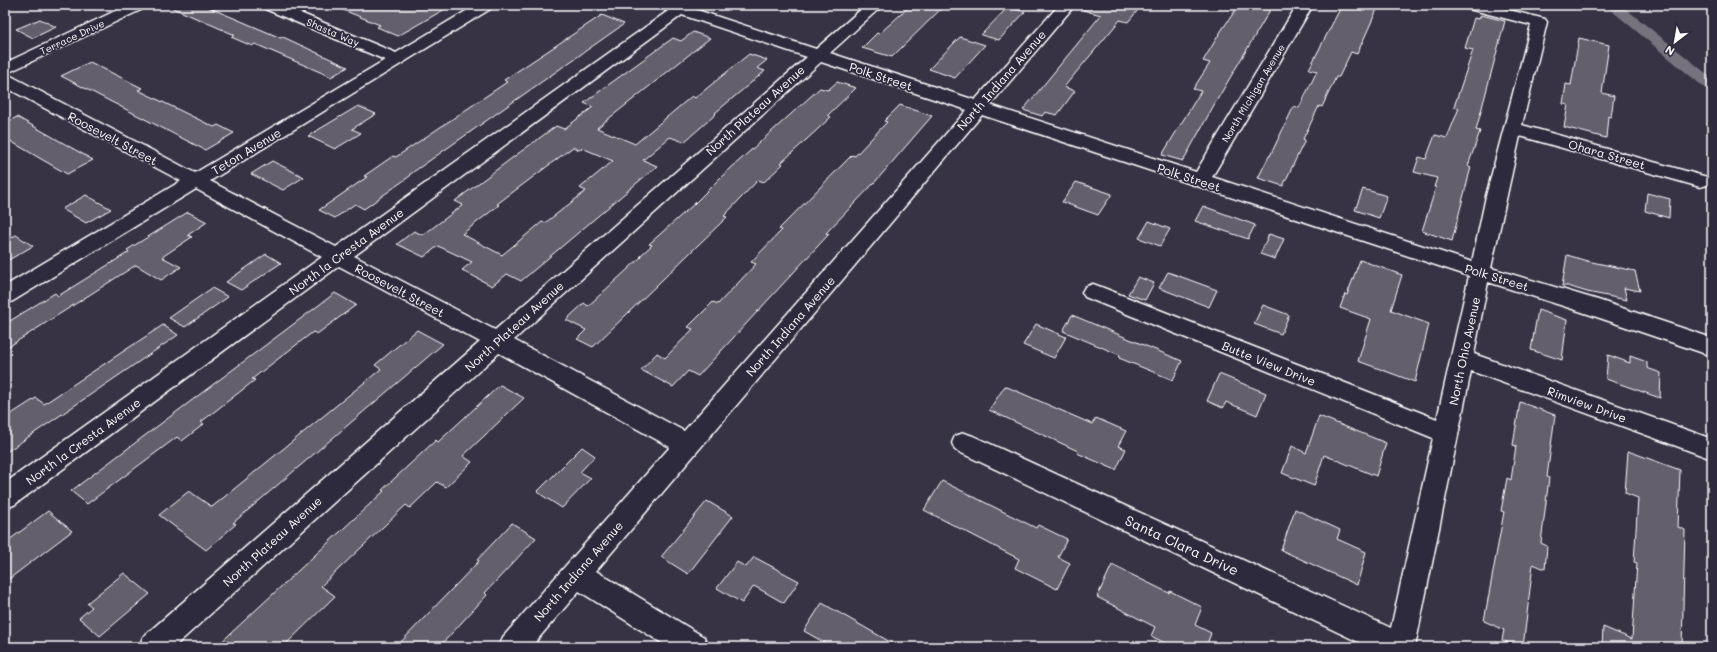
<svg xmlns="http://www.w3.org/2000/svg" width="1717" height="652" font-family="Mali,sans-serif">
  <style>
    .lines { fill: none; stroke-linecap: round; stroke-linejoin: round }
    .canal { fill: #76737f; fill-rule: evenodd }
    .building { fill: #635f6d; stroke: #fff; fill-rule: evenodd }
    .street-casing { stroke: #fff; stroke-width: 3 }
    .street { fill: #2f2a3d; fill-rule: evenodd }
    .labels { text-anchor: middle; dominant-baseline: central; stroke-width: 3.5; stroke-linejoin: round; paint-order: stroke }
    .far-street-label { font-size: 10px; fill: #fff; stroke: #2f2a3d }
    .street-label { font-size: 12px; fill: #fff; stroke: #2f2a3d }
    .near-street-label { font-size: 14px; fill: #fff; stroke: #2f2a3d }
  </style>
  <rect width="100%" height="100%" fill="#373345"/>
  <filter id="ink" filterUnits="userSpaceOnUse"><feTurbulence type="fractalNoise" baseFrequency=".025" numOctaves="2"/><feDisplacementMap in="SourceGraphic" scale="8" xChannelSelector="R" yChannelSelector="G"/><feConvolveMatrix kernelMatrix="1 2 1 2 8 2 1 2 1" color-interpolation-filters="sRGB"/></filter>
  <g filter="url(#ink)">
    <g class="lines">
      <path class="canal" d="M1605,5H1621L1712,78V91L1706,89Z"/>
    </g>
    <g class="building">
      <path d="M166,5H203L281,38L283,37L348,67L331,77L327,75L255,44L252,46L231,37L235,35Z"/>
      <path d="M331,5H452L398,36L377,27L380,25Z"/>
      <path d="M911,5H945L892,57L862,48L877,33L879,34Z"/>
      <path d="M1084,5H1122L1138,10L1128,22L1120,20L1064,87L1075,91L1057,115L1045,112L1042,116L1023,110L1101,15L1083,10Z"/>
      <path d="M1239,5H1273L1214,105L1183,161L1162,155L1201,91L1193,89L1210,63L1203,61L1221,31Z"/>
      <path d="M1342,5H1379L1357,54L1351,52L1339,77H1336L1322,107L1319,106L1303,139L1305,140L1283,186L1258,178L1269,156H1270L1294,106L1299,108L1317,71L1309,69Z"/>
      <path d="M1008,7L1025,12L999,40L981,35Z"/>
      <path d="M602,15L624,24L409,175L410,176L364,209L355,204L335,218L319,210L367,177L364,176L393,156L396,157L439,128L507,82L504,80Z"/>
      <path d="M1481,15L1505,21L1476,130L1480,131L1468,166L1471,167L1452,241L1422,231L1436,187H1434L1437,178L1414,172L1419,157L1426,159L1435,135L1447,138L1459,108L1454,107L1473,50L1465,48L1474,18L1479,19Z"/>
      <path d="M40,19L56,27L33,38L16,29Z"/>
      <path d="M693,32L710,38L597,128L635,144L692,96L695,98L749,54L767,60L757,68L765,71L715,113L716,114L684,142L670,137L643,160L657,166L521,281L507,274L492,286L462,270L472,262L438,246L424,257L397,244L414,231L423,235L463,205L455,201L512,158L556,126L564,129L593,107L584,103L604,88L673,38L681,41ZM573,147L579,150L582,148L613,161L580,188L586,191L545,223L542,222L502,255L462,234L499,205L497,204Z"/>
      <path d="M960,37L985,45L955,78L929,69Z"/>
      <path d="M1579,38L1609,45L1602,93L1614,96L1611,117L1608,116L1606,138L1564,127L1568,105L1563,104L1566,84L1571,85Z"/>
      <path d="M90,62L142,88L138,90L214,127L218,125L234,133L205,150L61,76Z"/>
      <path d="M837,82L856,88L828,115L831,117L781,163L783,164L764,182L758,180L724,216L727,217L593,347L577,339L586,330L566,320L584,303L588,306L641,257L640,256L652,245L649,244L694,204L720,178L820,88L828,90Z"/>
      <path d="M900,105L932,116L875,182L826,233L829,234L698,376L688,371L673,387L641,370L657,353L665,358L693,329L688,327L713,302L718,304L756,264L751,262L782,230L779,229L852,155L855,156L887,122L884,121Z"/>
      <path d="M358,106L376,114L352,129L361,133L335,149L308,136Z"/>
      <path d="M17,117L51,136L93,160L67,174L5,138V123Z"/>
      <path d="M272,161L304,177L283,190L251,174Z"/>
      <path d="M1076,182L1112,194L1098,215L1062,202Z"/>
      <path d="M1363,189L1387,196L1379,218L1355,210Z"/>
      <path d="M1647,193L1670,199L1669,218L1645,211Z"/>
      <path d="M86,195L111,209L86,223L62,209Z"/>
      <path d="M1203,206L1255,225L1248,239L1195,221Z"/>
      <path d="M188,212L207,222L188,235L192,237L162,257L181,267L161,280L136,265L5,349V324L55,293L58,296L129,252L127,250Z"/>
      <path d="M1149,221L1170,229L1160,246L1139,238Z"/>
      <path d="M1269,234L1284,239L1275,259L1260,254Z"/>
      <path d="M16,235L33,246L5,262V241Z"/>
      <path d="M266,254L281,263L241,290L226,282Z"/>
      <path d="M1567,255L1587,261L1635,271L1640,291L1624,288L1627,300L1587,292L1568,286H1562Z"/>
      <path d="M1360,260L1402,275L1391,310L1429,324L1415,382L1358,361L1371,319L1340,308L1345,294L1347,295Z"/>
      <path d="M1168,272L1217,290L1209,307L1159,288Z"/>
      <path d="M1138,277L1154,283L1145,300L1128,294Z"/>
      <path d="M212,288L228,297L185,327L169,318Z"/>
      <path d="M335,293L356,305L317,334L313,332L252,379L255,380L201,422L204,424L182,441L177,437L87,504L71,491Z"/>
      <path d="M1263,305L1289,315L1281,334L1254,324Z"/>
      <path d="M1538,310L1567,320L1562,360L1531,350Z"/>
      <path d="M1072,315L1182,361L1173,380L1119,358L1120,355L1063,331Z"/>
      <path d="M1036,324L1066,337L1054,358L1023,345Z"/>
      <path d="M163,325L178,335L5,453V418L36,398L44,404Z"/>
      <path d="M417,330L443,344L233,523L236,524L206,550L159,515L189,491L212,507L381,369L375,365Z"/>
      <path d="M1608,355L1630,363V356L1647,362V368L1661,373L1660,398L1606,379Z"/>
      <path d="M1219,374L1266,393L1257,415L1226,402L1223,408L1207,401Z"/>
      <path d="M500,385L524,398L463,456L472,462L446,487L437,482L410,508L406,505L321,586L335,596L283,647H216L384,491L382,490L436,440L438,442Z"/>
      <path d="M1005,386L1092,424L1096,418L1126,431L1118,446L1126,449L1116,470L1077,453L1078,451L989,410Z"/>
      <path d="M1520,402L1555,415L1547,477L1549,478L1541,543L1547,546L1545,569L1533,564L1523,647H1517L1502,640L1504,630L1484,621L1504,512L1501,511L1507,478L1511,480L1516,446L1513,445Z"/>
      <path d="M1319,416L1386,443L1376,476L1324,455L1314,486L1282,473L1292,446L1306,453Z"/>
      <path d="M582,447L595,456L580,472L591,478L562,508L537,492Z"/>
      <path d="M1628,451L1680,470L1678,527L1685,530L1682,647H1602L1603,627L1632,639L1637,563L1634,562L1638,498L1625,493Z"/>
      <path d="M942,481L1036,528L1038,525L1067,539L1058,557L1070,563L1057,589L1015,568L1019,559L924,510Z"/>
      <path d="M707,501L733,516L688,574L661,557Z"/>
      <path d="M1295,509L1340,530L1337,539L1366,552L1357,585L1281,550Z"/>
      <path d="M48,511L72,531L5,582V543Z"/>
      <path d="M512,523L536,538L485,593L487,595L439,647H396L479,561L477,560Z"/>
      <path d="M754,557L799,581L784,603L754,586L742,603L717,588L737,562L746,567Z"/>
      <path d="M1112,565L1169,593L1170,591L1202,607L1195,625L1211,633L1206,647H1173L1151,636L1155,627L1097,597Z"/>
      <path d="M124,573L150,594L100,636L79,618L92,607L87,603Z"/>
      <path d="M822,603L899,647H832L804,631Z"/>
    </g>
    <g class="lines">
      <g class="street-casing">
        <g id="street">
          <path d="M128,5H148L145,8L5,74V63Z"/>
          <path d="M260,5H281L396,53L476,5H495L492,8L210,181L336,247L668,11L661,8L658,5H694L691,8L816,49L866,5H883L830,53L975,100L1059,5H1075L990,105L1196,172L1297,5H1313L1212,177L1472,262L1486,196L1531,25L1465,8L1462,5H1489L1545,19L1547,22L1522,125L1707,177L1709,181L1707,185L1700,187L1520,136L1491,268L1598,300L1712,338V356L1582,312L1488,282L1474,354L1712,439V459L1471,371L1415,647H1369L955,450L952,443L955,436L964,433L973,436L1391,628L1433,438L1085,297L1082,292L1085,287L1093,284L1101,287L1437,419L1469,276L982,115L596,571L704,637L708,647H668L579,591L531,647H499L503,637L670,447L499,353L174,647H139L143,637L480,342L339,266L14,505L5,508V483L322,257L196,189L13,301L5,304V286L181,181L5,87V75L11,76L195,173L385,60L263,8ZM682,15L807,57L495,330L354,256ZM821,62L967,110L684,431L514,340Z"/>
        </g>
      </g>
      <use href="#street" class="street"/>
    </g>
  </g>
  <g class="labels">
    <g class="far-street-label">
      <text transform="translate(333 32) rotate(23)">Shasta Way</text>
      <text transform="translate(72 37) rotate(-25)">Terrace Drive</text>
      <text transform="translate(1253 93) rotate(-59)">North Michigan Avenue</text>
    </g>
    <g class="street-label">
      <text transform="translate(881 76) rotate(18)">Polk Street</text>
      <text transform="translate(1001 80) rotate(-49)">North Indiana Avenue</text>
      <text transform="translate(755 110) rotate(-42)">North Plateau Avenue</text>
      <text transform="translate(113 138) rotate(28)">Roosevelt Street</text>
      <text transform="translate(246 151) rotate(-31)">Teton Avenue</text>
      <text transform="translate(1607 154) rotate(16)">Ohara Street</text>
      <text transform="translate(1189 177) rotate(18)">Polk Street</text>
      <text transform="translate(346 251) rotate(-36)">North la Cresta Avenue</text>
      <text transform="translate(1497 277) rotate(17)">Polk Street</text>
      <text transform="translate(400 290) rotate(28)">Roosevelt Street</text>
      <text transform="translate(514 326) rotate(-42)">North Plateau Avenue</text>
      <text transform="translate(790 326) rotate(-49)">North Indiana Avenue</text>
      <text transform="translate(1464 351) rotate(-78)">North Ohio Avenue</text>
      <text transform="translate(1269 363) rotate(22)">Butte View Drive</text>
      <text transform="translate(1587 404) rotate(20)">Rimview Drive</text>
      <text transform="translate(83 441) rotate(-36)">North la Cresta Avenue</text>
      <text transform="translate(272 541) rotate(-42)">North Plateau Avenue</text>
      <text transform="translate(578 571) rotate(-49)">North Indiana Avenue</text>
    </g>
    <g class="near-street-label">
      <text transform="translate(1182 545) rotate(25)">Santa Clara Drive</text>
    </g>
  </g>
  <rect width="1717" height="652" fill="none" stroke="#2f2a3d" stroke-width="20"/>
  <rect x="10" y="10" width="1697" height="632" fill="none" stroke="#fff" stroke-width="1.5" filter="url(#ink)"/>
  <g transform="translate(1675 42) rotate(211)" stroke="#2f2a3d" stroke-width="3" paint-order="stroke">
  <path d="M0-3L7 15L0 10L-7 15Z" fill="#ffffff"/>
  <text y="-6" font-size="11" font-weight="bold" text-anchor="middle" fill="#ffffff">N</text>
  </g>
</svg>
